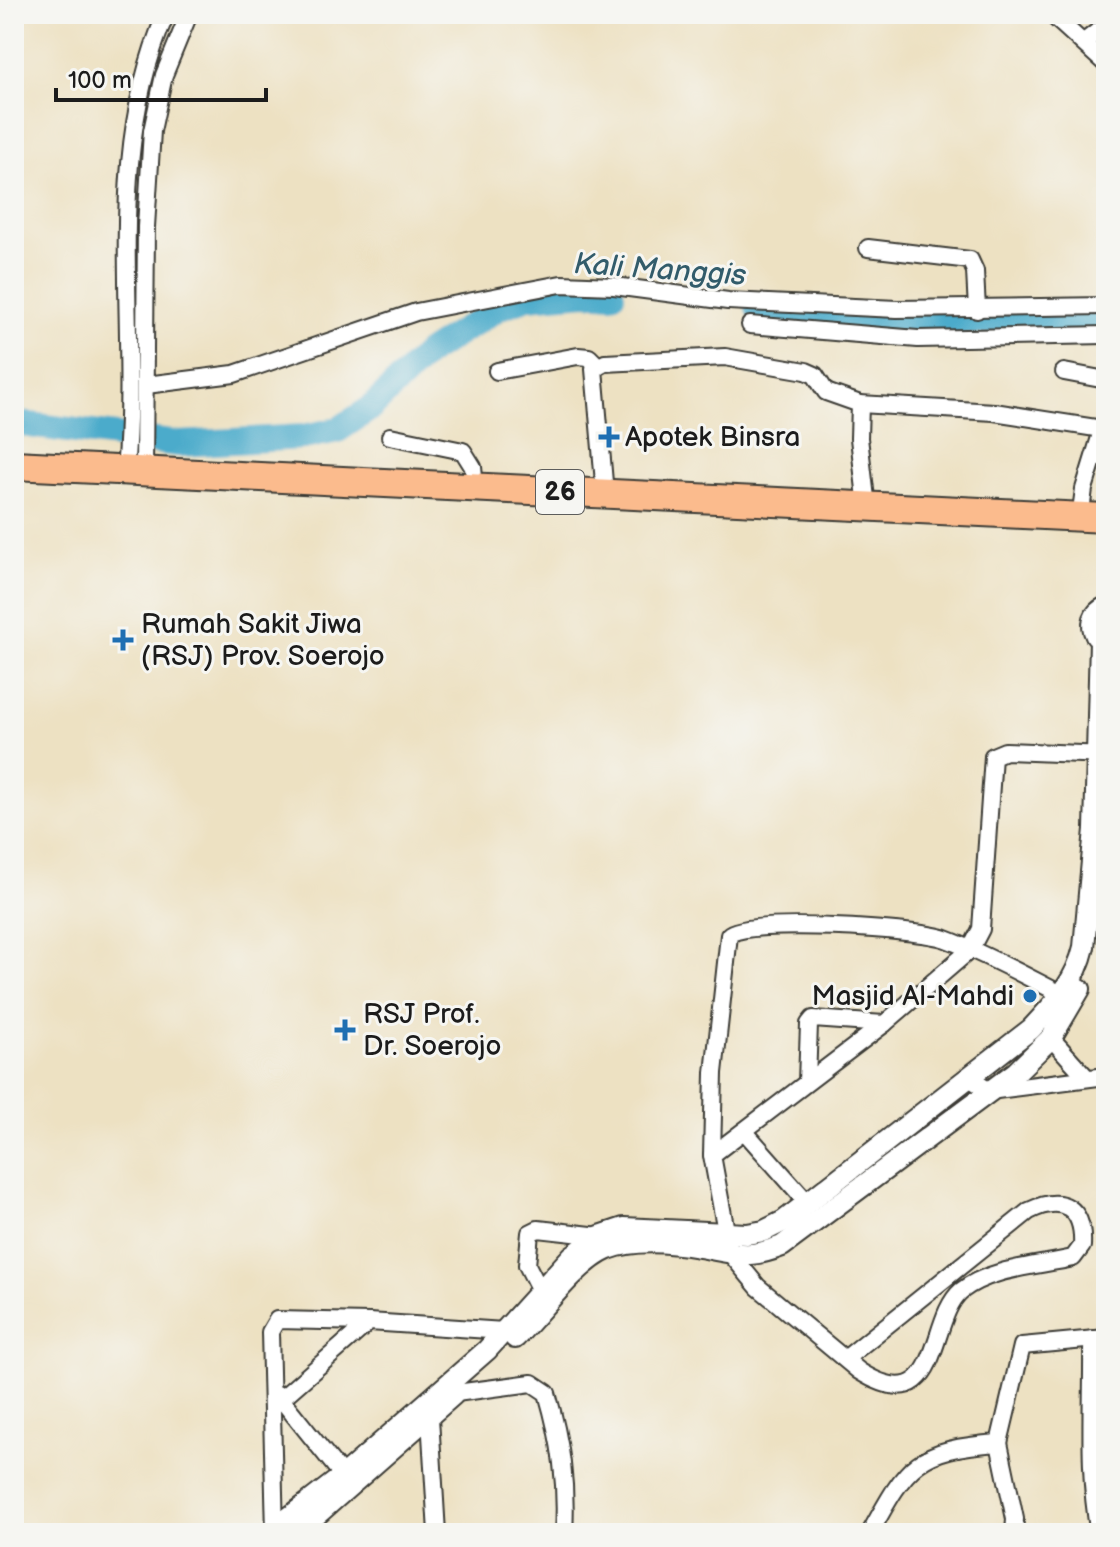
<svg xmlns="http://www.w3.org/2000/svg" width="1120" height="1547" font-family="'Balsamiq Sans',sans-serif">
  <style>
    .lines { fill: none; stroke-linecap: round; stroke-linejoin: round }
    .river { stroke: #4cabcb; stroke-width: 26 }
    .minor-casing { stroke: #3b3a35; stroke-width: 20 }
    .tertiary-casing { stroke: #3b3a35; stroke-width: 24 }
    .trunk-casing { stroke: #3b3a35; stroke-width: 32 }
    .minor { stroke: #fff; stroke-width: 16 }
    .tertiary { stroke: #fff; stroke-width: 20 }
    .trunk { stroke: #fbbb8d; stroke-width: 28 }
    .poi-dot { fill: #1f6fb2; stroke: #f6f6f2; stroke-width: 3 }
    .labels { text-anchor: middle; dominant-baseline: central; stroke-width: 6; stroke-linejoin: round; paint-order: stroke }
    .shield { fill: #f6f6f2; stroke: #5d5d5c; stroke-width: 2 }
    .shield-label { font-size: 26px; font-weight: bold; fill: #1c1c1c }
    .poi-label { font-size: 28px; fill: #1c1c1c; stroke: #f6f6f2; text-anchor: start }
    .water-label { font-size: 30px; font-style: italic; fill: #325c6b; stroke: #f6f6f2 }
  </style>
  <rect width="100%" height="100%" fill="#f6f6f2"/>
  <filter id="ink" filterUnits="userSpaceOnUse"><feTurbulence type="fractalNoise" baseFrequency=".0125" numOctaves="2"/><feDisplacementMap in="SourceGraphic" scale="16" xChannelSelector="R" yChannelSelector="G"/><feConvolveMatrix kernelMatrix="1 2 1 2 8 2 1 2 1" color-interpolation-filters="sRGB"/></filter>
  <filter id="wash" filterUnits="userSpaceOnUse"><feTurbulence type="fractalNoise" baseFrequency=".006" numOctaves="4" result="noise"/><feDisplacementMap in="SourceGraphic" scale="32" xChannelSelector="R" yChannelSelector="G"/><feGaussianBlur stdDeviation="1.8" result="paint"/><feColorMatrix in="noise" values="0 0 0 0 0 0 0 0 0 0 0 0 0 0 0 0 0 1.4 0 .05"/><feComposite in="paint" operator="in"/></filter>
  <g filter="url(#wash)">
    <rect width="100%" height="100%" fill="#ede1c2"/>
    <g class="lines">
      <g class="river">
        <path d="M758,308L900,324L1106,318"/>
        <path d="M14,423L179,444L303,437L338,430L371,408L428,353L500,307L528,297L586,292L612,294"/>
      </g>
    </g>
  </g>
  <g filter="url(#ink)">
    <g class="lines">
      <g class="minor-casing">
        <g id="minor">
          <path d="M1051,14L1106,64"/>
          <path d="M1084,42L1106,25"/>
          <path d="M868,248L970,260L975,271L977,310"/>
          <path d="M750,325L918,339L1106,335"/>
          <path d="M497,371L578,356L589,357L598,366"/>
          <path d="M1064,372L1106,380"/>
          <path d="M146,385L234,374L416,312L561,284L614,286L728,301L897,309L1106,306"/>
          <path d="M860,404L994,412L1102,429"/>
          <path d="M390,436L463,451L473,467L475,488"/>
          <path d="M125,471C139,317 102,160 166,14"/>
          <path d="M144,471L146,227L152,131L164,75L189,14"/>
          <path d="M605,494L594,369L605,363L725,357L806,371L815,375L826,392L860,404L859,438L867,507"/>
          <path d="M1080,518L1084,489L1105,421"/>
          <path d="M1051,1038L1087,1078"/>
          <path d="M968,1077L989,1091L1106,1076"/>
          <path d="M807,1082L809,1024L813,1019L884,1024"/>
          <path d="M745,1132L807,1202"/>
          <path d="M712,1155L884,1024L970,950L981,929L993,756L1005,751L1106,755"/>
          <path d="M545,1300L527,1265L530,1233L538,1229L600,1236"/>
          <path d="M1092,1339C1093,1403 1087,1470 1099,1533"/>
          <path d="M845,1359L1029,1211C1063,1194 1084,1208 1082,1246L1073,1258C1038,1266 990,1268 961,1291C927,1320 943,1424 859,1371L758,1287L730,1253L712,1155L714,1073L729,935C744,918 920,929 946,939C986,954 1025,976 1063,995"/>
          <path d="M456,1393L532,1383L547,1393C561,1441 567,1483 564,1533"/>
          <path d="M277,1394L343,1476"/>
          <path d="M281,1399L369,1322"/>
          <path d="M430,1418L437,1533"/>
          <path d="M999,1443L1015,1519L1014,1533"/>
          <path d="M275,1533L270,1332L277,1320L369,1322L504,1331L511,1335"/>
          <path d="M870,1533C908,1463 917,1449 999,1443L1022,1346L1106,1338"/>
        </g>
      </g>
      <g class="tertiary-casing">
        <g id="tertiary">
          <path d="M1106,607C1093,613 1090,624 1096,636L1106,643"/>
          <path d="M515,1338C539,1314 578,1261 608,1249C635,1239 671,1242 699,1247C735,1253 747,1260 782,1246L1016,1072L1051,1038L1080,989"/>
          <path d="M269,1533L343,1476L487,1350L572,1256L600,1236L624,1228L747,1234L764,1231L784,1221L1031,1029C1055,1003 1076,982 1084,947L1095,829L1100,641"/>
          <path d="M296,1533L453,1395"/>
        </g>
      </g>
      <g class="trunk-casing">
        <path id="trunk" d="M14,465L1106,518"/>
      </g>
      <use href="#minor" class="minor"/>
      <use href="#tertiary" class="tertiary"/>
      <use href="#trunk" class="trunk"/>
    </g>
  </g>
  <g class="poi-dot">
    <path d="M605 425h8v8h8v8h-8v8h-8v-8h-8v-8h8z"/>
    <path d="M119 628h8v8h8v8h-8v8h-8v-8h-8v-8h8z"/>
    <circle cx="1030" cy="996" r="8"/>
    <path d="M341 1018h8v8h8v8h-8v8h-8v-8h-8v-8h8z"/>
  </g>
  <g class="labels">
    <rect class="shield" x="536" y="470" width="48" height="44" rx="6"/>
    <g class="shield-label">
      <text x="560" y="492">26</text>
    </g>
    <g class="poi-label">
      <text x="625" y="437">Apotek Binsra</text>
      <text x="141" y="624">Rumah Sakit Jiwa<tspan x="141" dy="32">(RSJ) Prov. Soerojo</tspan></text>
      <text x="1014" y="996" text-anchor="end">Masjid Al-Mahdi</text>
      <text x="363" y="1014">RSJ Prof.<tspan x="363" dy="32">Dr. Soerojo</tspan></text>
    </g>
    <g class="water-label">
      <text transform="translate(660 270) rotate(4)">Kali Manggis</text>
    </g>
  </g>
  <rect width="1120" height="1547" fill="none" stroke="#f6f6f2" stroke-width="48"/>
  <path d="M56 88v12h210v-12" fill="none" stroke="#1c1c1c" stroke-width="4"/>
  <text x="68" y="88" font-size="24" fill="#1c1c1c" stroke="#f6f6f2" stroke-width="6" paint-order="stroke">100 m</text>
</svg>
